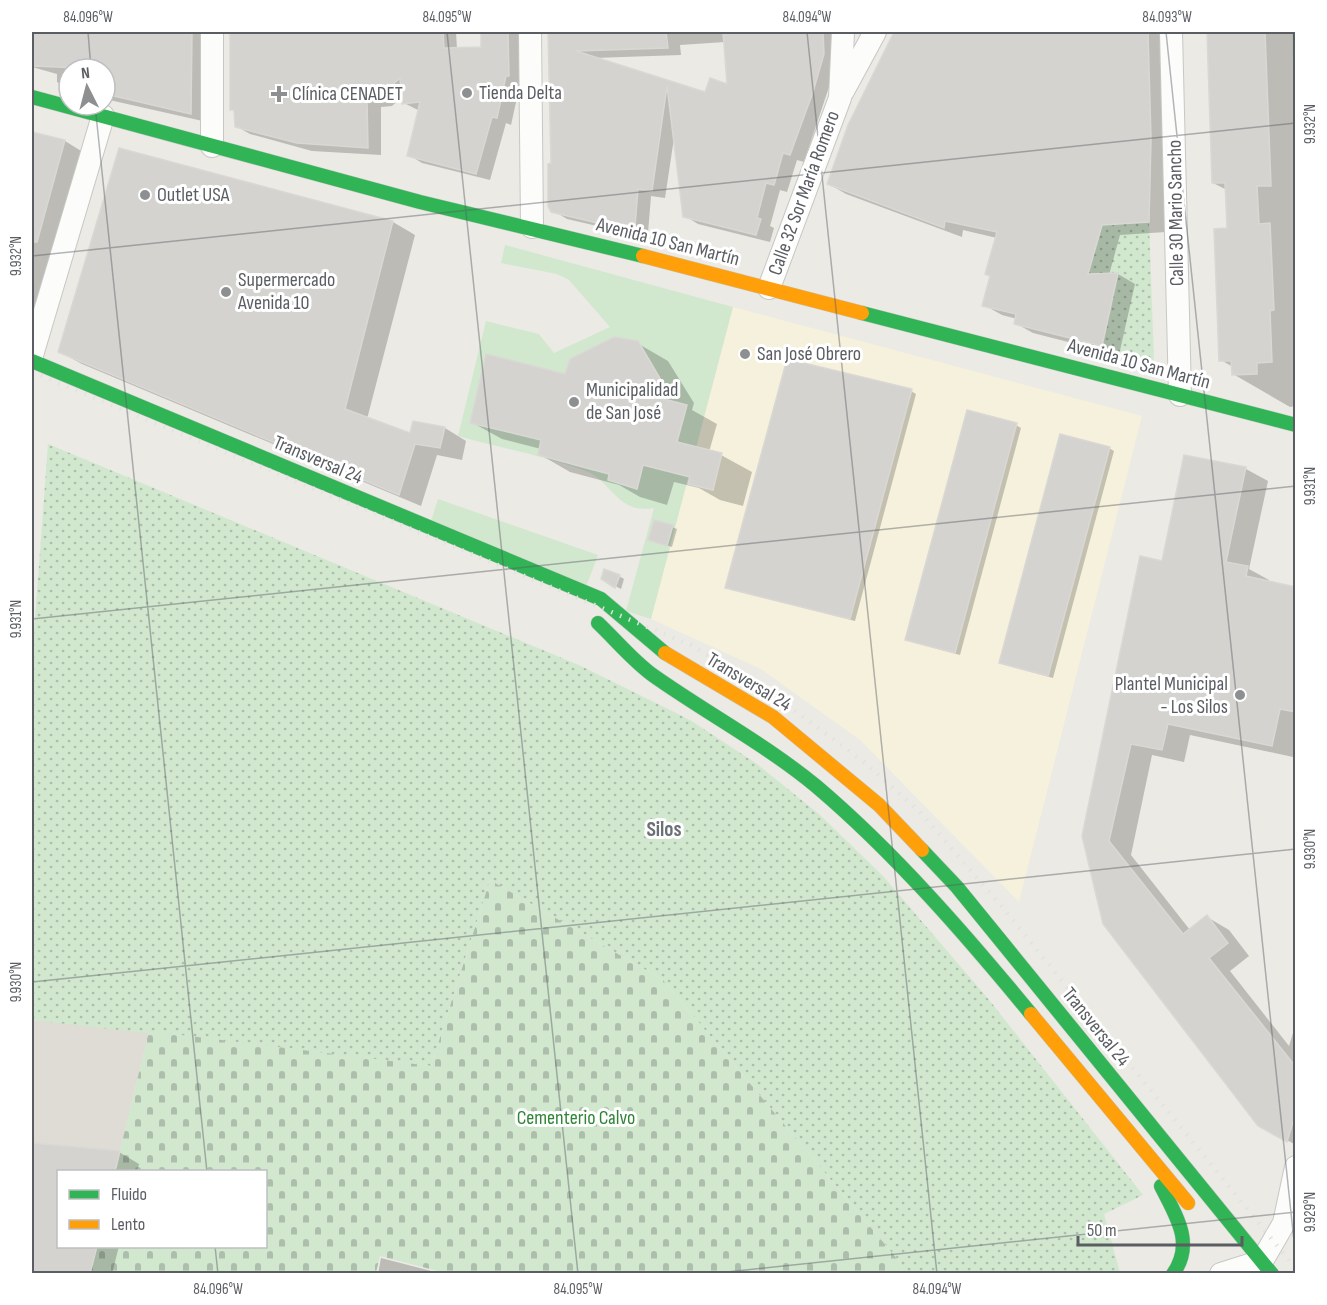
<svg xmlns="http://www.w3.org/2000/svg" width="1327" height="1305" font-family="'Sofia Sans Condensed',sans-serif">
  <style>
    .commercial { fill: #f6f1dc }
    .education { fill: #dedcd4 }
    .grass { fill: url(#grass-dots) }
    .cemetery { fill: url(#cemetery-stones) }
    .garden { fill: #d1e8cf; fill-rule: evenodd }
    .shadow { fill: #0003; fill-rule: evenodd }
    .building { fill: #d4d3cf; stroke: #dad8d4; stroke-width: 1.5 }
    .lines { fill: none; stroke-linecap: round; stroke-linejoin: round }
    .street-casing { stroke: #c7c7c5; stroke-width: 24 }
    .fast-casing { stroke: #c7c8c6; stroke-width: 15 }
    .slow-casing { stroke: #c7c8c6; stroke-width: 15 }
    .street { stroke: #fcfcfb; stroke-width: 22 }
    .fast { stroke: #30b455; stroke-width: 14 }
    .slow { stroke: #ff9f0a; stroke-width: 14 }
    .rail { stroke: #e2e2e1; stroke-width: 4.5; stroke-dasharray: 1.5 8; stroke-linecap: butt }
    .ticks { fill: none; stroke: #5a5e63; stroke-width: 1.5; stroke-opacity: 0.45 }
    .poi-dot { fill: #8d8f90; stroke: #fff; stroke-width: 2 }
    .labels { text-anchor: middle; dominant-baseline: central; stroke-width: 6; stroke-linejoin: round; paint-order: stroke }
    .poi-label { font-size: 20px; fill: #5a5e63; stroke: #fff; text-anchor: start }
    .street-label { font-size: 20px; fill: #5a5e63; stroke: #fff }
    .park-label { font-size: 20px; fill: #308436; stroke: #fff }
    .neighbourhood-label { font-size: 21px; font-weight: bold; fill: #6b7075; stroke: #fff }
    .neatline { fill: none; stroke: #5a5e63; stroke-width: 2 }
    .ticks-label { font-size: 15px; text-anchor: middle; fill: #5a5e63 }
  </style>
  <defs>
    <pattern id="grass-dots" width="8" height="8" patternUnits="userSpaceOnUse" patternTransform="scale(1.5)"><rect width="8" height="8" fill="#d1e8cf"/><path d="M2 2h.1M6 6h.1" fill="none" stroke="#adbfac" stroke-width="1.8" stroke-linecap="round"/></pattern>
    <pattern id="cemetery-stones" width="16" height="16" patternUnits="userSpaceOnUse" patternTransform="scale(1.5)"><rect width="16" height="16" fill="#d1e8cf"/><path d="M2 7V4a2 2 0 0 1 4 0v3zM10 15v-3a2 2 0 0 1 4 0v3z" fill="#adbfac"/></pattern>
  </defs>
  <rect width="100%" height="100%" fill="#ebeae4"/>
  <path class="commercial" d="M733,307L1142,416L1019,902L860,740L761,669L651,619Z"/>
  <path class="education" d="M32,1020L149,1031L120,1151L32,1143Z"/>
  <g class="grass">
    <path d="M1149,222L1154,361L1102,346L1118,273L1088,274L1102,225Z"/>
    <path d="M48,444L581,666L690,720L757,764L820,815L883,876L990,1001L1143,1195L1104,1214L1120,1273H904L899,1261L663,980L490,880L431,1066L32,1020V659Z"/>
  </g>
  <path class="cemetery" d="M490,880L663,980L899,1261L904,1273L449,1274L380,1256L376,1273L90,1274L97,1247L266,1246V1172L115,1171L149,1031L431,1066Z"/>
  <g class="garden">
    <path d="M1292,32H1295V90H1294Z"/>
    <path d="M505,245L733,307L651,619L626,611L654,508C618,515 611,481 588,472C548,456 500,448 458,436L486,321L539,334L554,353L610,327L569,280L557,274L501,263ZM614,337L638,341L660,398L687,406L669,472L599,455L594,471L571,465L575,449L560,461L538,455L541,440L470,422L486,354L565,374L570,359Z"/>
    <path d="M438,499L598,555L586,587L431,521Z"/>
  </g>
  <g class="shadow">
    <path d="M32,32H204L207,122L105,99V69H69V89L57,82V74L32,67Z"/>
    <path d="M231,32H456L457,49L483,48L482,32H521L520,84L511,125L506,123L490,180L422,163L409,155L420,111L404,103L403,96L392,106L381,107V155L312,151L250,134L236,126V111L231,109Z"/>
    <path d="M549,32H836L837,63L804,162L797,160L787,192L780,190L770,226L774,228L770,242L698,224L685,216L674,138L665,198L651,196L648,233L624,228L623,232L567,219L552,210ZM725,42L729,86L706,94L594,58L681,55L680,45Z"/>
    <path d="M895,32H1166V232L1120,235L1109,275L1118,274L1135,284L1119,355L1033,333L1015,323L1017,319L1002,315L984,305L997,238L963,230L962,237L846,194L829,184L839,150Z"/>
    <path d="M1208,32H1296V406L1290,407L1233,374V367L1221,360L1228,230L1227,190L1213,183Z"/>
    <path d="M32,133L65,141L86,154L32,352Z"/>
    <path d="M120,150L393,222L415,235L367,419L411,435L445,428L466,441L462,460L437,455L421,506L82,364L60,352Z"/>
    <path d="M637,343L668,361L694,403L692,410L717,424L709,452L721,455L752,472L743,506L720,500L699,488L674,482L667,505L640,497L619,485L570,472L539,454L541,449L502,439L471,422Z"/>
    <path d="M911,391L916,394L855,621L727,588Z"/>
    <path d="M1016,425L1021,428L960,655L912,642Z"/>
    <path d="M1109,448L1114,451L1053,678L1005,665L1000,662Z"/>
    <path d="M1185,457L1246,469L1268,481L1249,569L1269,580V583L1296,588V748L1293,757L1190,735L1184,762L1152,755L1131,855L1190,930L1207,917L1229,930L1249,956L1230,971L1289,1046L1293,1033L1296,1034V1145L1259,1125L1083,836L1163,563Z"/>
    <path d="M672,527L677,529L672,547L650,540Z"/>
    <path d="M619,576L624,579L621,589L602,579Z"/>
    <path d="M32,1145L119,1152L139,1164L137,1172H58V1246H119L112,1274H32Z"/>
    <path d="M381,1258L443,1274H378Z"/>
  </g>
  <g class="building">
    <path d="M32,32H192L191,114L105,94V69L34,66Z"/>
    <path d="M230,32H443L444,48L481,47V32H508L509,76H506L497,118L492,117L476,174L407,156L420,102L402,104L400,78L378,98L367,100L368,148L297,143L235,127L234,110H230Z"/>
    <path d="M548,32H666L668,48L576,51L705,92L710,78L727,84L723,32H823L824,54L813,92L790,155L783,153L774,185L766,183L757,218L761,219L756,235L683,217L667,86L652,191L638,189L635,227L610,221V226L551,212L548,206V164L551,163Z"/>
    <path d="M894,32H1148L1151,139L1149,222L1102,225L1088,274L1118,273L1102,346L1014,324L1016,314L982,306L990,276L985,274L997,232L945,221L944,228L827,184L848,125Z"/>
    <path d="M1207,32H1265L1271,186H1257L1259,224L1270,223L1274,310L1270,311L1272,362L1257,363V374L1232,375L1231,361H1219L1214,229L1227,228L1225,183H1212Z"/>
    <path d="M32,132L65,140L37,242H32Z"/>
    <path d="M119,148L393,221L345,409L410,433L413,421L445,427L440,448L415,444L399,495L58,352Z"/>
    <path d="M614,337L638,341L664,385L660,398L687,405L677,442L722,453L713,490L688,484L690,477L643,465L637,489L608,480L609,474L538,455L541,440L470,423L486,354L565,374L570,359Z"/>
    <path d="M787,359L912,389L850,619L725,588Z"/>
    <path d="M967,410L1017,423L955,653L905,640Z"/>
    <path d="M1060,434L1110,447L1048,676L999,663Z"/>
    <path d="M1184,455L1246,467L1226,562L1248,566L1246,576L1296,587V712L1280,709L1272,746L1168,724L1162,750L1131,744L1109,841L1183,934L1207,915L1228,943L1209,958L1296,1067V1112L1287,1142L1258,1126L1103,924L1082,836L1140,556L1162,561Z"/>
    <path d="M654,520L673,525L667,546L648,540Z"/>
    <path d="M604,569L620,575L615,588L601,579Z"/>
    <path d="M32,1143L120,1151L115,1172H58V1246H97L90,1274H32Z"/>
  </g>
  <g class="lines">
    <g class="street-casing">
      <g id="street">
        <path d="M530,32L532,227"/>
        <path d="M1171,32L1180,395"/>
        <path d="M843,91L875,32"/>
        <path d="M212,146V32"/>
        <path d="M769,288L840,98L843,32"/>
        <path d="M32,355L103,116"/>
        <path d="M1221,1274L1262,1261L1284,1223L1296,1167"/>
      </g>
    </g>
    <g class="fast-casing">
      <g id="fast">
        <path d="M32,97L420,202L643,256"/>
        <path d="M862,313L1296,425"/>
        <path d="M32,361L601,599L665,653"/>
        <path d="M598,623C616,640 634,662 654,676C708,714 765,744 816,786C894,852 966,935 1031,1014"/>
        <path d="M922,850L957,887L1272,1274"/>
        <path d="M1161,1186C1176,1216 1195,1243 1173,1274"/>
      </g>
    </g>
    <g class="slow-casing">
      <g id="slow">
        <path d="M643,256L862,313"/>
        <path d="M665,653L773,717L879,805L922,850"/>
        <path d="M1031,1014L1188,1203"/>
      </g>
    </g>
    <use href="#street" class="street"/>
    <use href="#fast" class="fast"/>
    <use href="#slow" class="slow"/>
    <path class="rail" d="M32,372L691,645L790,707L865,763L920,812L1002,907L1296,1269"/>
  </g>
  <path class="ticks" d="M88,32L91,69M447,32L578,1274M807,32L937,1274M1166,32L1296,1260M95,105L207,1172M32,256L1296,123M32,619L1296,486M32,982L1296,849M215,1246L218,1274M708,1274L1296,1212"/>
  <g class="poi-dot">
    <circle cx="467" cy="93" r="6"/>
    <path d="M276 85h6v6h6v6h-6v6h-6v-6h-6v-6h6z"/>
    <circle cx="145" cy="195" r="6"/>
    <circle cx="226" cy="292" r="6"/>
    <circle cx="745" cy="354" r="6"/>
    <circle cx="574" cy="402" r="6"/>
    <circle cx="1240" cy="695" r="6"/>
  </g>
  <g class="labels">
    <g class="poi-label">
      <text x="479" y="93">Tienda Delta</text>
      <text x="292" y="94">Clínica CENADET</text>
      <text x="157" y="195">Outlet USA</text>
      <text x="238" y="280">Supermercado<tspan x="238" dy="23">Avenida 10</tspan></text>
      <text x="757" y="354">San José Obrero</text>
      <text x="586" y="390">Municipalidad<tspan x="586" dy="23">de San José</tspan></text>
      <text x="1228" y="684" text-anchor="end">Plantel Municipal<tspan x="1228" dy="23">- Los Silos</tspan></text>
    </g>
    <g class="street-label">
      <text transform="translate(804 193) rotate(-70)">Calle 32 Sor María Romero</text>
      <text transform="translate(1176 213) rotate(-91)">Calle 30 Mario Sancho</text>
      <text transform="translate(668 242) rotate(14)">Avenida 10 San Martín</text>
      <text transform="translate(1139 364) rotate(15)">Avenida 10 San Martín</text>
      <text transform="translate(318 460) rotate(23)">Transversal 24</text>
      <text transform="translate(749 682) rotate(31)">Transversal 24</text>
      <text transform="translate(1096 1027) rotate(51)">Transversal 24</text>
    </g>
    <g class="park-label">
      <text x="576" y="1118">Cementerio Calvo</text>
    </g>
    <g class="neighbourhood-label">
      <text x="664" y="829">Silos</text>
    </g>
  </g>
  <rect width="1327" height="1305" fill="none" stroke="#ffffff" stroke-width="66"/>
  <rect x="57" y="1170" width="210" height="78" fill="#ffffff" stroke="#bdbfc1" stroke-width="1.5"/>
  <rect x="69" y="1190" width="30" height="9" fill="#30b455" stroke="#bdbfc1" stroke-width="1.5"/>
  <text x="111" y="1200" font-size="18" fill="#5a5e63">Fluido</text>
  <rect x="69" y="1220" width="30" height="9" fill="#ff9f0a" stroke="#bdbfc1" stroke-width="1.5"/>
  <text x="111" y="1230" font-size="18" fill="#5a5e63">Lento</text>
  <g transform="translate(87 87) rotate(354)"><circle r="28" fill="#ffffff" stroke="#bdbfc1" stroke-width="1.5"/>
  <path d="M0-4.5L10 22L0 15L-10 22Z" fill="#8d8f90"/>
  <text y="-9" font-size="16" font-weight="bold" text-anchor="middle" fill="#5a5e63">N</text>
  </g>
  <path d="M1078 1236v9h164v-9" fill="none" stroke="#5a5e63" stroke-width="3"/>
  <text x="1087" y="1236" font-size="18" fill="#5a5e63" stroke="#ffffff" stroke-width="4.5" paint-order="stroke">50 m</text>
  <rect x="33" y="33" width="1261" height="1239" class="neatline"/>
  <g class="ticks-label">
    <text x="88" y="22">84.096°W</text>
    <text x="447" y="22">84.095°W</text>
    <text x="807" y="22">84.094°W</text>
    <text x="1167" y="22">84.093°W</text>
    <text transform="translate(1310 124) rotate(-90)" y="5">9.932°N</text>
    <text transform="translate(16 256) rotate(-90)" y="5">9.932°N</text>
    <text transform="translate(1310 486) rotate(-90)" y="5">9.931°N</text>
    <text transform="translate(16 619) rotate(-90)" y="5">9.931°N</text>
    <text transform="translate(1310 849) rotate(-90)" y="5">9.930°N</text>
    <text transform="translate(16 982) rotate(-90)" y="5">9.930°N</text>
    <text transform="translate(1310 1212) rotate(-90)" y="5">9.929°N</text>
    <text x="218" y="1294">84.096°W</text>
    <text x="578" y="1294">84.095°W</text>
    <text x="937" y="1294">84.094°W</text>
  </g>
</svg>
